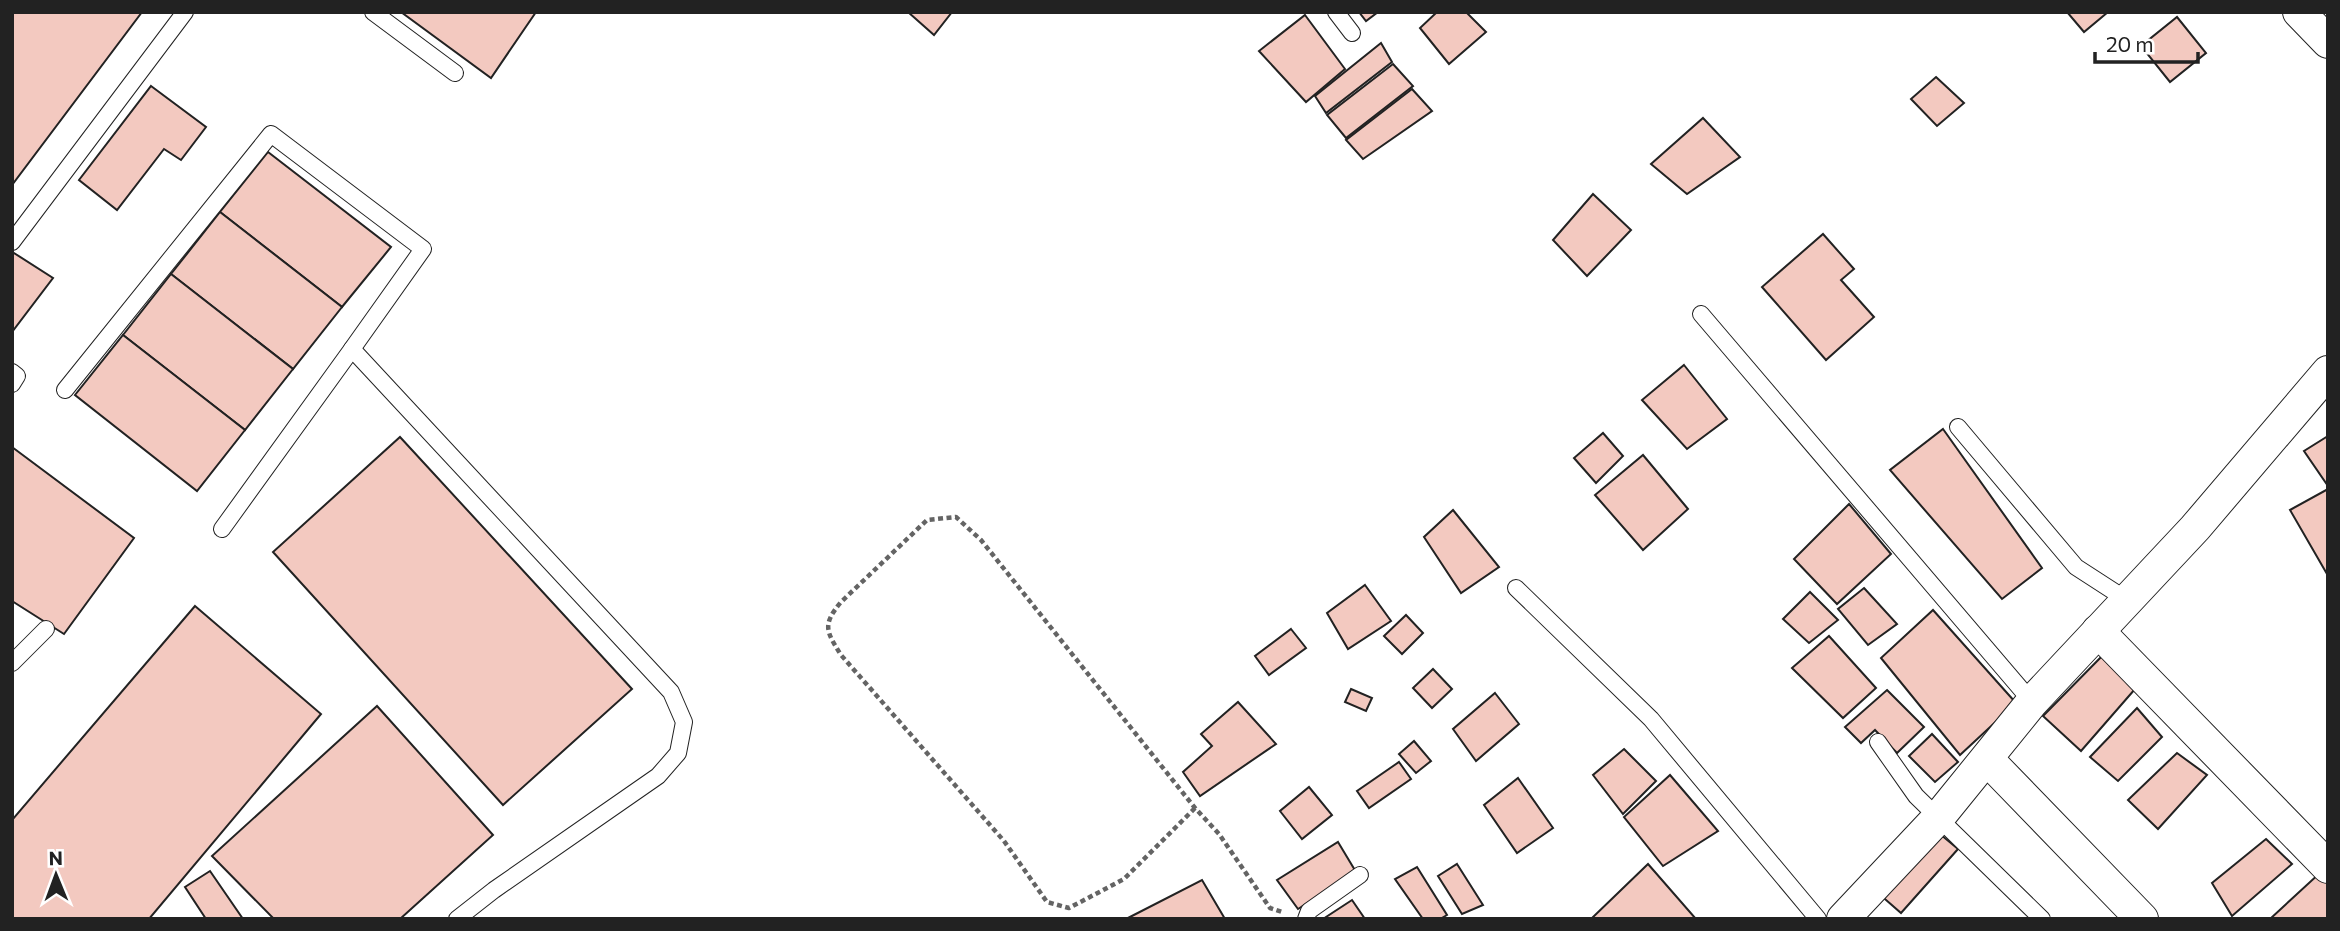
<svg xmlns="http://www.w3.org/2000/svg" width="2340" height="931" font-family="Commissioner,sans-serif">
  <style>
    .building { fill: #f3c9c0; stroke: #222; stroke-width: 2 }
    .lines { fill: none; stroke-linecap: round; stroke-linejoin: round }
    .service-casing { stroke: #222; stroke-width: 18 }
    .minor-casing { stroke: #222; stroke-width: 34 }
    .path { stroke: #646464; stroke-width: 4.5; stroke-dasharray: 5 3.5; stroke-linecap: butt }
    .service { stroke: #fff; stroke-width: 16 }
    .minor { stroke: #fff; stroke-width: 32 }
  </style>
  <rect width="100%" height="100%" fill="#fff"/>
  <g class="building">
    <path d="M12,12H142L12,185Z"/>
    <path d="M401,12H536L491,78Z"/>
    <path d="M908,12H952L934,35Z"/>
    <path d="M1359,12H1378L1366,21Z"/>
    <path d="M1437,12H1466L1486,32L1449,64L1420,28Z"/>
    <path d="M2067,12H2108L2084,32Z"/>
    <path d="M1305,15L1345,69L1306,102L1259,51Z"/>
    <path d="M2177,17L2206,53L2170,82L2141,46Z"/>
    <path d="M1381,43L1392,62L1326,113L1315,96Z"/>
    <path d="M1393,64L1413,86L1346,138L1327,115Z"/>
    <path d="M1936,77L1964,103L1937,126L1911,99Z"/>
    <path d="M151,86L206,127L181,160L164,149L117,210L79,180Z"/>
    <path d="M1412,89L1432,111L1363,159L1346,140Z"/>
    <path d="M1703,118L1740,157L1687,194L1651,164Z"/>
    <path d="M268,152L391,247L342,307L220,212Z"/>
    <path d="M1593,194L1631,230L1587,276L1553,240Z"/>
    <path d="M220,212L342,307L293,369L171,274Z"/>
    <path d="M1823,234L1854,269L1841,280L1874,317L1826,360L1762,287Z"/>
    <path d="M14,253L53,278L12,332V255Z"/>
    <path d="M171,274L293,369L245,430L123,335Z"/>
    <path d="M123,335L245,430L197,491L75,395Z"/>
    <path d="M1684,365L1727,419L1687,449L1642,400Z"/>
    <path d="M1943,429L2042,568L2002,599L1890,470Z"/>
    <path d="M1603,433L1623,456L1596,483L1574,458Z"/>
    <path d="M2328,436V486L2304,451Z"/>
    <path d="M400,437L632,689L503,805L273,552Z"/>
    <path d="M12,447L134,538L64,634L12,601Z"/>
    <path d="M1643,455L1688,509L1643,550L1595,495Z"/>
    <path d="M2328,489V574H2327L2290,510Z"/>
    <path d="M1849,504L1891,554L1837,604L1794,559Z"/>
    <path d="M1453,510L1499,567L1461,593L1424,537Z"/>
    <path d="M1365,585L1391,621L1348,649L1327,613Z"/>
    <path d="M1864,588L1897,624L1868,645L1838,609Z"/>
    <path d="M1810,592L1838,620L1809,643L1783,619Z"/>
    <path d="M195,606L321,714L149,919H12V820Z"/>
    <path d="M1933,610L2016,703L1960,755L1881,658Z"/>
    <path d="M1406,615L1423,633L1402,654L1384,636Z"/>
    <path d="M1291,629L1306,648L1269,675L1255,656Z"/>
    <path d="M1829,636L1876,688L1843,718L1792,668Z"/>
    <path d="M2109,649L2142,681L2081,751L2043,716Z"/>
    <path d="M1433,669L1452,689L1432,708L1413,688Z"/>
    <path d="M1351,689L1372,698L1366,711L1345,702Z"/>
    <path d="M1887,690L1924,727L1897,753L1875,730L1861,743L1845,727Z"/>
    <path d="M1495,693L1519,724L1476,761L1453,729Z"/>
    <path d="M1238,702L1276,744L1200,796L1183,772L1212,746L1201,734Z"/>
    <path d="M377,706L493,835L400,919H274L212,856Z"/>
    <path d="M2137,708L2162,737L2118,781L2090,757Z"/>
    <path d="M1932,734L1958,762L1935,782L1909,756Z"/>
    <path d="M1414,741L1431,761L1416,773L1399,754Z"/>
    <path d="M1624,749L1656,781L1623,814L1593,775Z"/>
    <path d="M2177,753L2207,775L2158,829L2128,800Z"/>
    <path d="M1399,762L1411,779L1369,808L1357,791Z"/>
    <path d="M1670,775L1718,831L1663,866L1624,817Z"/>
    <path d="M1518,778L1553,828L1517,853L1484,805Z"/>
    <path d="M1309,787L1332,815L1302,839L1280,811Z"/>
    <path d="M1934,829L1958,849L1901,913L1878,893Z"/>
    <path d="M2266,839L2292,864L2232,916L2212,883Z"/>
    <path d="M1338,842L1356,872L1298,909L1277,880Z"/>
    <path d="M1457,864L1483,905L1462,914L1438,876Z"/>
    <path d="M1648,864L1696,919H1591Z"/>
    <path d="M1417,867L1447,915L1440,919H1423L1395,879Z"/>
    <path d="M210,871L243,919H206L185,887Z"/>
    <path d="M2322,871L2328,876V919H2270Z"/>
    <path d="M1202,880L1225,919H1126Z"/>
    <path d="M1352,900L1365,919H1323Z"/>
  </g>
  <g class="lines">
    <g class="service-casing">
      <g id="service">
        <path d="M373,12L455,73"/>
        <path d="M1336,12L1352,33"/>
        <path d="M12,242L185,12"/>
        <path d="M1701,314L2032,702"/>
        <path d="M12,372L17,376L12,384"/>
        <path d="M65,390L271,134L423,249L352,349"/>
        <path d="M1958,427L2076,567L2127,600"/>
        <path d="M222,529L352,349L671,692L684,722L678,753L658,776L494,890L457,919"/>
        <path d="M1516,588L1651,719L1818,919"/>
        <path d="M12,663L46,629"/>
        <path d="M1878,742L1916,796L2042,919"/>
        <path d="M1306,919L1309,911L1360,875"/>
      </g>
    </g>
    <g class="minor-casing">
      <g id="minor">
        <path d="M2299,12L2328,42"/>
        <path d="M2098,631L2328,867"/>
        <path d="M1987,759L2142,919"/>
        <path d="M1843,919L1938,818L2032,702L2195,528L2328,372"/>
      </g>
    </g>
    <path class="path" d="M1195,808L1124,879L1069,908L1047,902L1004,841L841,655C826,631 822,625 841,602L927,520L956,517L981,540L1195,808L1219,834L1270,908L1282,912"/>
    <use href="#service" class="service"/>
    <use href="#minor" class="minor"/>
  </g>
  <rect width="2340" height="931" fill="none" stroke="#222222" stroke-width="28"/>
  <g transform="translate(56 875) rotate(359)" stroke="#ffffff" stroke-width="5" paint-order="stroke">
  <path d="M0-5L12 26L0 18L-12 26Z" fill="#222222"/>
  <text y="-10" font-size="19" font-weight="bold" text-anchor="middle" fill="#222222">N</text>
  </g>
  <path d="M2095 52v10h103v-10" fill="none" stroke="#222222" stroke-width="3.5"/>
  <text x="2106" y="52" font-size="21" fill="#222222" stroke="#ffffff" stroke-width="5" paint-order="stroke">20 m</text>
</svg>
